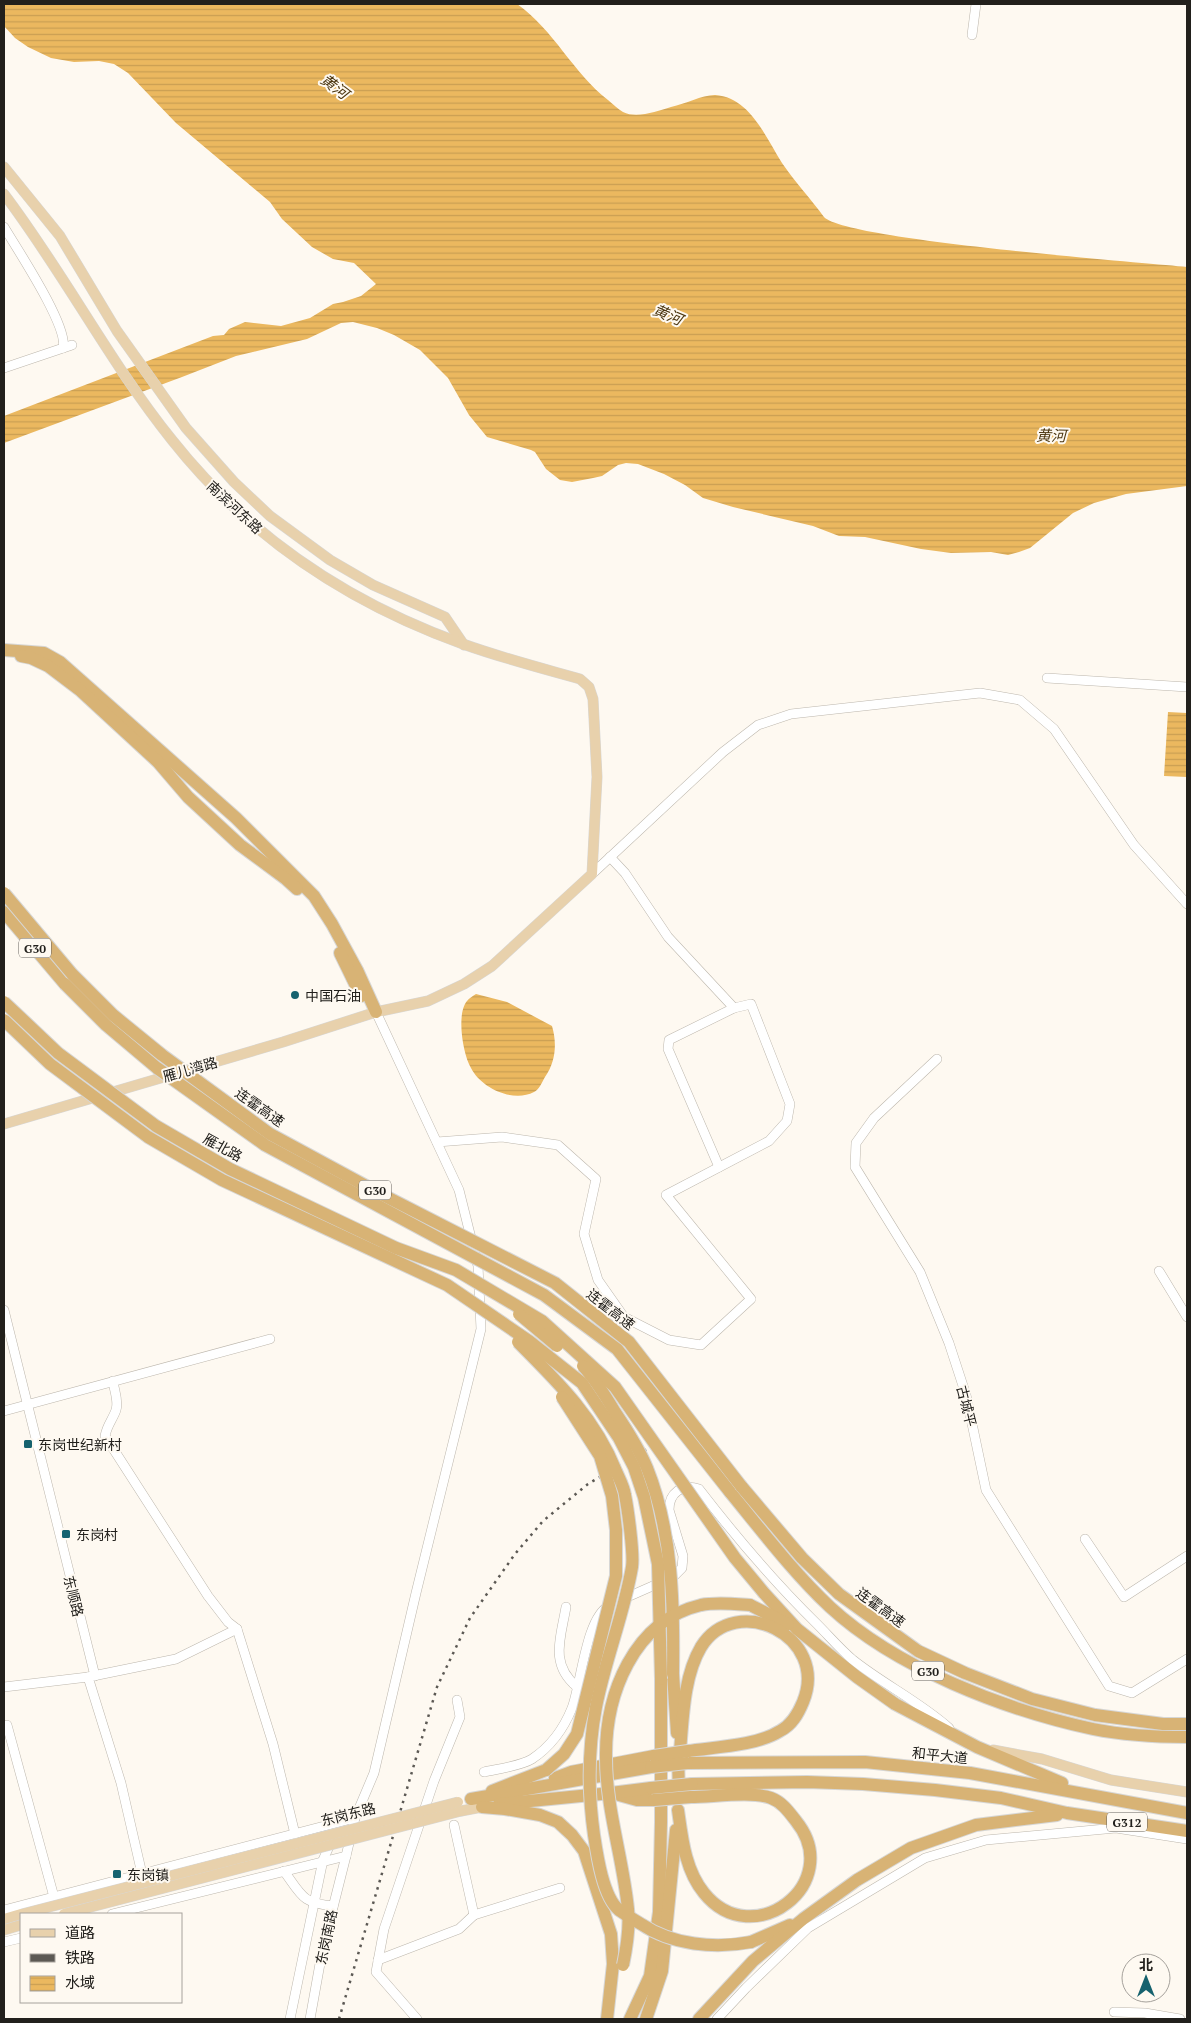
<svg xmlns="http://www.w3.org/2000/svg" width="1191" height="2023" font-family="'PT Serif','Noto Sans SC',serif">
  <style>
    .water { fill: url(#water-rules) }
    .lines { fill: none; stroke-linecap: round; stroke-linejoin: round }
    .minor-casing { stroke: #bdb7ad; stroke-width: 10 }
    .major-casing { stroke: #d7d7d6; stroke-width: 11 }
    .highway-casing { stroke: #d7d7d6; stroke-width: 14 }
    .minor { stroke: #fff; stroke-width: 9 }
    .major { stroke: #e8d1ac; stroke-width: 10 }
    .highway { stroke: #d8b375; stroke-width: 12 }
    .rail { stroke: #5c5954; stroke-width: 2.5; stroke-dasharray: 2.5 5; stroke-linecap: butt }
    .major-bridge-casing { stroke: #d7d7d6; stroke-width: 11; stroke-linecap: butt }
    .highway-bridge-casing { stroke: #d7d7d6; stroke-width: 14; stroke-linecap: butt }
    .major-bridge { stroke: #e8d1ac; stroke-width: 10 }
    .highway-bridge { stroke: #d8b375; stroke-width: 12 }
    .poi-dot { fill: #16626e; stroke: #fef9f1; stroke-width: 2 }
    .labels { text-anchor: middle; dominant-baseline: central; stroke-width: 4; stroke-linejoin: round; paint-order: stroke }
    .shield { fill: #fef9f1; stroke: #64615c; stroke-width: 1 }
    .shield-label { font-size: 12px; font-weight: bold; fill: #22201c }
    .street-label { font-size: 14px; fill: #22201c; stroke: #fef9f1 }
    .poi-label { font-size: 14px; fill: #22201c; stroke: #fef9f1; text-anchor: start }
    .water-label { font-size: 15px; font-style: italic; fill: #4c3711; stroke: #fef9f1 }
  </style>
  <defs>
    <pattern id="water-rules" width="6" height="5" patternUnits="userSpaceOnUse" patternTransform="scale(1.25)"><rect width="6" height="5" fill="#ebb85f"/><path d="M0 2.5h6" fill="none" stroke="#c99e52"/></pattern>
  </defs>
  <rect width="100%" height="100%" fill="#fef9f1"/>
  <g class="water">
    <path d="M4,4H517C554,30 573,73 608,100C613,104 618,109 623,112C637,119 657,111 671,107C686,104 701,95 715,95C750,97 766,138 782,163C795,182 811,199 824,217C845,240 1138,262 1187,267V486L1126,494L1094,503L1073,513L1030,548L1019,552L1008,555L991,552L951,553L921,549L865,537L839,536L813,526L733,507L703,498L685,485L664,474L638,464L626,463L618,465L602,476L593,478L572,482L560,480L546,469L535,452L531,450L487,437L469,415L448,378L420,350L394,335L377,328L353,322L341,323L307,339L236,356L182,377L4,443V416L213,336L224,335L229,329L245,322L281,326L310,318L333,304L343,302L361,296L376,284L354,263L333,259L312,247L282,219L270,202L176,123L128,73L114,64L99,61L74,62L51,58L28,47L15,38L4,26Z"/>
    <path d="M1168,712L1187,713V777L1164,776Z"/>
    <path d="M476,994L507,1002L552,1026C557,1043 556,1061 545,1077C542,1082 539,1090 534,1092C513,1103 481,1088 471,1068C463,1055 456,1014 467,1001C469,998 473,996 476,994Z"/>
  </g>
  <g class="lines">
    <g class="minor-casing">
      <g id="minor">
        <path d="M972,35L976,4"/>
        <path d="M4,227C17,249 69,327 63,348"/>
        <path d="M4,368L72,345"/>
        <path d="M1047,678L1187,687"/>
        <path d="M592,874L723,752L758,725L791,714L980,693L1020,700L1054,729L1134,845L1187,904"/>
        <path d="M937,1059L874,1118L856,1143L855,1167L920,1272L949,1343L966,1395L986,1490L1109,1686L1132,1693L1187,1659"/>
        <path d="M437,1142L502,1137L558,1145L596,1179L584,1234L598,1280L624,1317L669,1340L701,1345L751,1299L666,1195L769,1141L787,1121L790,1104L751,1004L734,1008L668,937L625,873L610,857"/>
        <path d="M719,1167L668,1049L669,1040L734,1008"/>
        <path d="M1159,1271L1187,1317"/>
        <path d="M4,1310L95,1676"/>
        <path d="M113,1381C114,1390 119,1401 116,1410C113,1419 107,1425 105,1436L208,1596L228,1622L237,1629L273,1744L295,1834"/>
        <path d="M4,1411L270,1339"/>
        <path d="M1085,1539L1124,1597L1187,1556"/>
        <path d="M623,1599L673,1577L682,1568L683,1556L669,1510C669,1493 682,1483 699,1489C736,1537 774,1582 817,1624C829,1636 840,1649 853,1660C883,1684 920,1702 949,1728"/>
        <path d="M566,1607C561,1637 549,1664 577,1687"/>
        <path d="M4,1687L88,1677"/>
        <path d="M7,1725L54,1897"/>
        <path d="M484,1772C497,1769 521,1766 532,1759C550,1747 564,1728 572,1708C581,1685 586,1617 609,1606"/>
        <path d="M454,1825L474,1915"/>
        <path d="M284,1871C302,1896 302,1903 333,1906"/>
        <path d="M142,1874L121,1783L88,1677L176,1659L237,1629"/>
        <path d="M4,1910L355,1818"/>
        <path d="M112,1914L346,1856"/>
        <path d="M4,1942L21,1938"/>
        <path d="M378,1960L459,1929L474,1915L560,1888"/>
        <path d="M1114,2012L1145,2013L1180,2019"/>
        <path d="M290,2019L323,1860L332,1840"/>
        <path d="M310,2019L323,1947L346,1856L355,1818L374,1773L416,1593L481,1329L478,1266L459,1190L376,1012"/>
        <path d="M417,2019L376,1972L384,1929L434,1781L460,1717L457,1700"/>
        <path d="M717,2019L746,1988L808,1928L925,1858L986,1840L1116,1828L1187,1839"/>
      </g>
    </g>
    <g class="major-casing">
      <g id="major">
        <path d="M4,167L60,236L117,331L186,428L234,482L270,516L330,560L373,585L445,617L464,645"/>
        <path d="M4,194C64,273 110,363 172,440C248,536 349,603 463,644C502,658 541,668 580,679L589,687L593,699L597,777L592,874L492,966L464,984L428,1001L376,1012L283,1042L4,1124"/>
        <path d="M993,1750L1042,1759L1111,1780L1187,1792"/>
        <path d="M461,1811L482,1807"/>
        <path d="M4,1919L21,1914"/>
        <path d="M4,1930L21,1925"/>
      </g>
    </g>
    <g class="highway-casing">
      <g id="highway">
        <path d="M4,650L44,653L60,662L236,818L314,896L332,924L357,970L376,1012"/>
        <path d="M21,656L31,658L48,666L81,691L158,762L188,797L240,845L286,879L297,889"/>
        <path d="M4,912L65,984"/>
        <path d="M340,953L361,996"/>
        <path d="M741,1486L802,1558L839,1594L918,1651L965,1673L1032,1699L1095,1715L1163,1724H1187"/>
        <path d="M730,1492C762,1531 793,1572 830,1607C896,1668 1005,1710 1093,1729C1123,1735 1156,1737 1187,1737"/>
        <path d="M764,1593L797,1629L857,1677L895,1704L977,1747L1062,1783"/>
        <path d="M750,1605L788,1624"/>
        <path d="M673,1674L677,1733"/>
        <path d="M678,1755L679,1795"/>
        <path d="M679,1762C683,1725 682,1679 701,1647C736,1591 830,1636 803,1702C798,1714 792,1725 780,1731C756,1746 716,1747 688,1751"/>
        <path d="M687,1763L865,1762L970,1773L1187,1813"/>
        <path d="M555,1778L571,1772L654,1756"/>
        <path d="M692,1784L807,1782L863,1784L935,1790L1001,1798L1067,1813L1187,1831"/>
        <path d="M492,1791L546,1770"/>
        <path d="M619,1795L637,1800H654"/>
        <path d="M471,1799L651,1767"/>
        <path d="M499,1804L611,1793L651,1788"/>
        <path d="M482,1807L505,1809L540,1815L558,1822L572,1835L584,1851L611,1934L613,1964L607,2019"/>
        <path d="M678,1810C682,1838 685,1870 704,1893C753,1954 846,1883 796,1821C789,1812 782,1802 771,1798C752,1791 712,1797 691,1797"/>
        <path d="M751,1942L790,1925"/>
        <path d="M630,2019L650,1976L659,1912L661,1822V1679"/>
        <path d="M646,2019L662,1971L676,1830"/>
        <path d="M699,2019L753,1961L803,1919L857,1880L911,1848L976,1825L1057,1815"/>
      </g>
    </g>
    <use href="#minor" class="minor"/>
    <use href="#major" class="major"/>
    <use href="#highway" class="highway"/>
    <path class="rail" d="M339,2019L437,1687L470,1618L515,1554L543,1521L588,1484L652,1446"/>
    <g class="major-bridge-casing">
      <g id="major-bridge">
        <path d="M22,1914L458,1802"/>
        <path d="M64,1914L461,1811"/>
      </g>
    </g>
    <g class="highway-bridge-casing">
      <g id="highway-bridge">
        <path d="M4,893L72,974L113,1015L162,1055L270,1134L379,1193L555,1283L629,1342L741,1486"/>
        <path d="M65,984L106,1025L157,1068L265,1145L544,1295L617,1349L730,1492"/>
        <path d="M4,1002L58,1053L156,1126L230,1169L396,1248L456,1270L542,1321L615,1387L735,1558L764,1593"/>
        <path d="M4,1020L50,1064L148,1137L222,1180L447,1285L529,1341L582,1383L619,1438L634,1467L644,1497L658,1564L661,1679"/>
        <path d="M519,1314L557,1346"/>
        <path d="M518,1342C557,1381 595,1418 616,1471C619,1478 624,1487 625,1495C628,1510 634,1554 632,1567C624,1614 605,1660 596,1707C588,1749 588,1793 594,1835C597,1855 603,1897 619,1910C626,1915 634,1920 641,1924C672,1945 715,1949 751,1942"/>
        <path d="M583,1366C595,1379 606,1397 615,1412C627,1430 639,1449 647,1468C673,1533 674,1606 673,1674"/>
        <path d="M654,1756L688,1751"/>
        <path d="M651,1767L687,1763"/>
        <path d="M546,1770L564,1754L577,1734L616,1576V1530L612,1496L600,1456L562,1397"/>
        <path d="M651,1788L692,1784"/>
        <path d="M654,1800L691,1797"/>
        <path d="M623,1965C627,1946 630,1928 628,1909C623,1858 606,1809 606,1758C605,1695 633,1621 701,1605C717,1602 734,1604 750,1605"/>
      </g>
    </g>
    <use href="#major-bridge" class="major-bridge"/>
    <use href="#highway-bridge" class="highway-bridge"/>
  </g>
  <g class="poi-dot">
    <circle cx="295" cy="995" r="5"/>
    <rect x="23" y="1439" width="10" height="10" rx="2.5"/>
    <rect x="61" y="1529" width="10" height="10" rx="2.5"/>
    <rect x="112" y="1869" width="10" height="10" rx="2.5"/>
  </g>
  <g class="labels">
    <g class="shield">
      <rect x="19" y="938.5" width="32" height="19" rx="4"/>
      <rect x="359" y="1180.5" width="32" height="19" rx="4"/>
      <rect x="912" y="1661.5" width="32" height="19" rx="4"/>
      <rect x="1107" y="1812.5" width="40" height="19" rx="4"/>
    </g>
    <g class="shield-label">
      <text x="35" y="948">G30</text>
      <text x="375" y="1190">G30</text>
      <text x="928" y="1671">G30</text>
      <text x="1127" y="1822">G312</text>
    </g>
    <g class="street-label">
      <text transform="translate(235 507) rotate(43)">南滨河东路</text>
      <text transform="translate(190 1069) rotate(-16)">雁儿湾路</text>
      <text transform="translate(260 1107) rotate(35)">连霍高速</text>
      <text transform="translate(223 1147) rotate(29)">雁北路</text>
      <text transform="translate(611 1309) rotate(38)">连霍高速</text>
      <text transform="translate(967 1406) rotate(76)">古城平</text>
      <text transform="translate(74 1596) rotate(76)">东顺路</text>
      <text transform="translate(881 1607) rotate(36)">连霍高速</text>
      <text transform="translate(940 1755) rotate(6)">和平大道</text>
      <text transform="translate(348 1814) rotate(-14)">东岗东路</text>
      <text transform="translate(326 1937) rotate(-78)">东岗南路</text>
    </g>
    <g class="poi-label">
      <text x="305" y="995">中国石油</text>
      <text x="38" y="1444">东岗世纪新村</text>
      <text x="76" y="1534">东岗村</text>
      <text x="127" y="1874">东岗镇</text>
    </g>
    <g class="water-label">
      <text transform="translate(335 86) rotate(37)">黄河</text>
      <text transform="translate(668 314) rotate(23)">黄河</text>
      <text transform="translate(1051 435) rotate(1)">黄河</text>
    </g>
  </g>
  <rect width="1191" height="2023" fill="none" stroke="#22201c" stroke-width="10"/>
  <rect x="20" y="1913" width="162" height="90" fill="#fef9f1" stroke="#a6a29c"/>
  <rect x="30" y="1929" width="25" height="8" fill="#e8d1ac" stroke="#a6a29c"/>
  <text x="65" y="1938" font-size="15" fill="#22201c">道路</text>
  <rect x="30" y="1954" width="25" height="8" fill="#5c5954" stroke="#a6a29c"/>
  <text x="65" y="1963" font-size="15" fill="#22201c">铁路</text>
  <rect x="30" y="1976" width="25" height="15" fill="url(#water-rules)" stroke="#a6a29c"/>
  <text x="65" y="1988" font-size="15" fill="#22201c">水域</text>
  <g transform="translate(1146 1978)"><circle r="24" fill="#fef9f1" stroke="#a6a29c"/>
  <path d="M0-4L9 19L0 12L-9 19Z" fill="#16626e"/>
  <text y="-8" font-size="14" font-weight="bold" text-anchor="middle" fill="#22201c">北</text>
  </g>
</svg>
